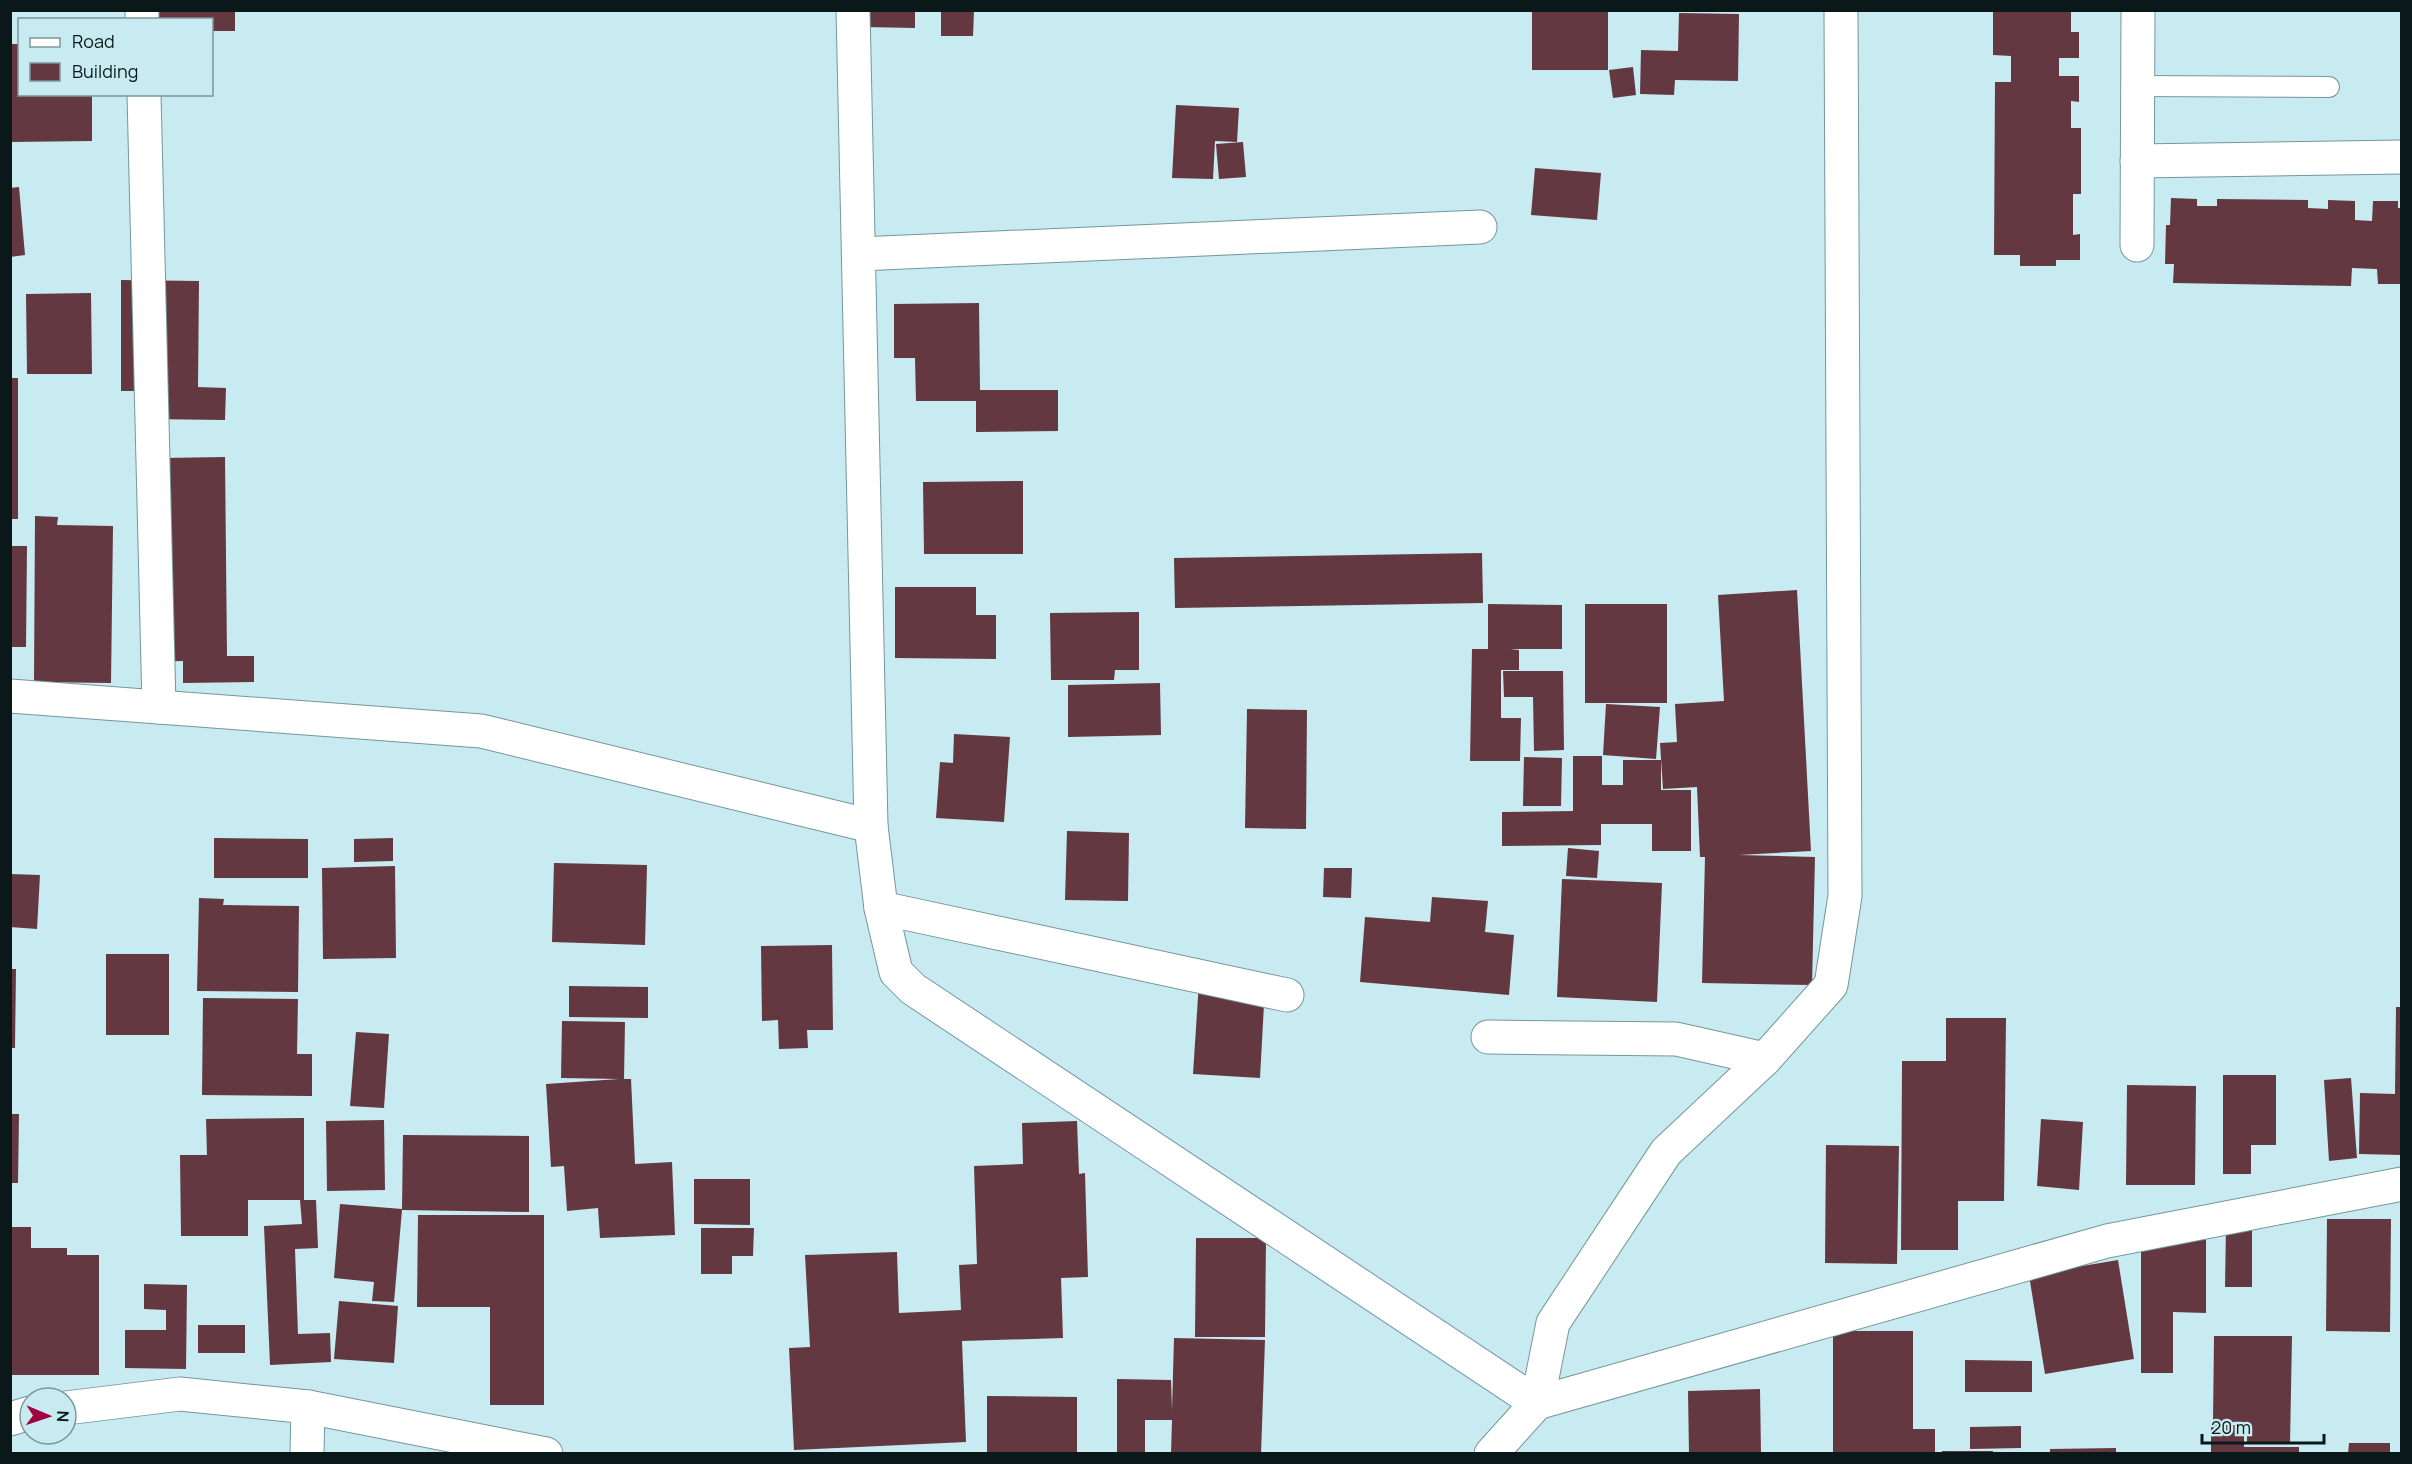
<svg xmlns="http://www.w3.org/2000/svg" width="2412" height="1464" font-family="Manrope,sans-serif">
  <style>
    .building { fill: #633840 }
    .lines { fill: none; stroke-linecap: round; stroke-linejoin: round }
    .lane-casing { stroke: #75979b; stroke-width: 22 }
    .street-casing { stroke: #75979b; stroke-width: 35 }
    .lane { stroke: #fff; stroke-width: 20 }
    .street { stroke: #fff; stroke-width: 33 }
  </style>
  <rect width="100%" height="100%" fill="#c7ebf0"/>
  <g class="building">
    <path d="M153,10H235V31H212V20H153Z"/>
    <path d="M865,10H915V28L865,27Z"/>
    <path d="M941,10H974L973,36H941Z"/>
    <rect x="1532" y="10" width="76" height="60"/>
    <path d="M1993,10H2071V32H2079V58H2059V76H2079V102L2071,101V128H2081V194H2073V235L2080,234V260H2056V266H2020V255H1994L1995,82H2011V56L1993,55Z"/>
    <path d="M1679,13L1739,14L1738,81L1675,80L1674,95L1640,94L1641,50L1678,51Z"/>
    <path d="M10,44H20V94H92V141L10,142Z"/>
    <path d="M1633,67L1636,95L1613,98L1609,70Z"/>
    <path d="M1176,105L1239,108L1237,142L1215,141L1213,179L1172,178Z"/>
    <path d="M1243,142L1246,177L1219,179L1216,144Z"/>
    <path d="M1535,168L1601,173L1597,220L1531,215Z"/>
    <path d="M19,187L25,255L10,257V188Z"/>
    <path d="M2171,198L2197,199V206H2217V199L2308,200V208L2328,209V200L2355,201V220L2372,221L2373,201H2398V208H2402V284H2378L2377,269L2352,268L2351,286L2173,283L2174,264H2165L2166,225H2170Z"/>
    <path d="M121,280L199,281L198,387L226,388L225,420L146,419V391H121Z"/>
    <path d="M91,293L92,374H27L26,294Z"/>
    <path d="M979,303L980,390H1058V431L976,432V401H916L915,358H894V304Z"/>
    <rect x="10" y="378" width="8" height="141"/>
    <path d="M225,457L227,656H254V682L183,683V661L141,662L139,540L163,458Z"/>
    <path d="M1023,481V554H924L923,482Z"/>
    <path d="M35,516L58,517L57,525L113,526L111,683L34,682Z"/>
    <path d="M10,546H27L26,647H10Z"/>
    <path d="M1482,553L1483,603L1175,608L1174,558Z"/>
    <path d="M895,587H976V615H996V659L895,658Z"/>
    <path d="M1797,590L1811,851L1739,855L1815,857L1812,985L1702,983L1705,857H1700L1697,787L1663,789L1660,743L1677,742L1675,704L1724,701L1718,595Z"/>
    <path d="M1488,604L1562,605V649H1510L1519,650V670H1501V718H1521L1520,761H1470L1472,649H1488Z"/>
    <rect x="1585" y="604" width="82" height="99"/>
    <path d="M1139,612V670H1115L1114,680H1051L1050,613Z"/>
    <path d="M1503,671H1563L1564,750L1534,751L1533,697H1504Z"/>
    <path d="M1160,683L1161,735L1068,737V685Z"/>
    <path d="M1606,704L1660,707L1656,759L1603,755Z"/>
    <path d="M1247,709L1307,710L1306,829L1245,828Z"/>
    <path d="M954,734L1010,737L1004,822L936,818L940,762L953,763Z"/>
    <path d="M1573,756H1602V785H1623V760H1661V790H1691V851H1652V824H1601V845L1502,846V812L1573,811Z"/>
    <path d="M1524,757L1562,758L1561,806H1523Z"/>
    <path d="M1067,831L1129,833L1128,901L1065,900Z"/>
    <path d="M214,838L308,839V878H214Z"/>
    <path d="M393,838V861L354,862V839Z"/>
    <path d="M1568,848L1599,851L1597,878L1566,876Z"/>
    <path d="M554,863L647,865L645,945L552,942Z"/>
    <path d="M395,866L396,958L323,959L322,868Z"/>
    <path d="M1324,868H1352L1351,898L1323,897Z"/>
    <path d="M10,874L40,875L37,929L10,927Z"/>
    <path d="M1562,879L1662,883L1657,1002L1557,997Z"/>
    <path d="M1432,897L1488,901L1485,932L1514,935L1509,995L1360,982L1365,917L1430,922Z"/>
    <path d="M199,898L224,899L223,905L299,906L298,992L197,991Z"/>
    <path d="M832,945L833,1030H807L808,1048L779,1049L778,1020L762,1021L761,946Z"/>
    <rect x="106" y="954" width="63" height="81"/>
    <path d="M10,969H16L15,1048H10Z"/>
    <path d="M1199,982L1265,986L1260,1078L1193,1074Z"/>
    <path d="M569,986L648,987V1018L569,1017Z"/>
    <path d="M203,998L298,999L297,1054H312V1096L202,1095Z"/>
    <path d="M2396,1007H2402V1155L2359,1154L2360,1093L2395,1094Z"/>
    <path d="M1946,1018H2006L2004,1201H1958V1250H1901L1902,1061H1946Z"/>
    <path d="M562,1021L625,1022L624,1079H631L635,1164L672,1162L675,1235L600,1238L598,1208L567,1211L564,1166L551,1167L546,1084L619,1079L561,1078Z"/>
    <path d="M356,1032L389,1034L384,1108L350,1106Z"/>
    <path d="M2223,1075H2276V1145H2251V1174H2223Z"/>
    <path d="M2351,1078L2357,1158L2329,1161L2324,1080Z"/>
    <path d="M2127,1085L2196,1086L2195,1185H2126Z"/>
    <path d="M10,1114H19L18,1183H10Z"/>
    <path d="M304,1118V1200H316L318,1248L295,1249L298,1334L330,1333L331,1362L270,1365L264,1226L302,1224L300,1200H248V1236H181L180,1155H207L206,1119Z"/>
    <path d="M2041,1119L2083,1122L2079,1190L2037,1186Z"/>
    <path d="M384,1120L385,1190L327,1191L326,1121Z"/>
    <path d="M1077,1121L1079,1174L1085,1173L1088,1277L1061,1278L1063,1338L962,1341L966,1442L794,1450L789,1348L810,1347L805,1255L897,1252L899,1313L961,1310L959,1265L977,1264L974,1166L1023,1164L1022,1123Z"/>
    <path d="M403,1135L529,1136V1212L402,1210L394,1302L372,1301L374,1282L334,1278L340,1204L402,1209Z"/>
    <path d="M1826,1145L1899,1146L1897,1264L1825,1263Z"/>
    <path d="M694,1179H750V1225L694,1224Z"/>
    <path d="M418,1215H544V1405H490V1307H417Z"/>
    <path d="M2327,1219H2391L2390,1332L2326,1331Z"/>
    <path d="M10,1227H31V1248H67V1255H99V1375H12Z"/>
    <path d="M2226,1227H2252V1287H2225Z"/>
    <path d="M701,1228H754L753,1256H732V1274H701Z"/>
    <path d="M1196,1238H1266L1265,1337H1195Z"/>
    <path d="M2141,1240H2206V1313L2173,1312V1373H2141Z"/>
    <path d="M2118,1260L2134,1359L2045,1374L2029,1275Z"/>
    <path d="M144,1284L187,1285L186,1369L125,1368V1330H166V1310L144,1309Z"/>
    <path d="M339,1301L398,1306L394,1363L334,1359Z"/>
    <rect x="198" y="1325" width="47" height="28"/>
    <path d="M1844,1331H1913V1429H1935V1454H1833V1334H1844Z"/>
    <path d="M2214,1336H2292L2290,1444H2247V1422H2213Z"/>
    <path d="M1174,1338L1265,1340L1261,1454H1171L1172,1420H1145V1454H1117V1379L1171,1380L1172,1410Z"/>
    <path d="M1965,1360L2032,1361V1392H1965Z"/>
    <path d="M1760,1389L1761,1454H1689L1688,1391Z"/>
    <path d="M987,1396L1077,1397V1454H987Z"/>
    <path d="M2211,1425H2244V1447H2299V1454H2211Z"/>
    <path d="M2021,1426V1448L1970,1449V1427Z"/>
    <path d="M2349,1443H2390V1454H2348Z"/>
    <path d="M2116,1448V1454H2050V1449Z"/>
    <rect x="1942" y="1451" width="51" height="3"/>
  </g>
  <g class="lines">
    <g class="lane-casing">
      <path id="lane" d="M2137,86L2329,87"/>
    </g>
    <g class="street-casing">
      <g id="street">
        <path d="M142,10V20"/>
        <path d="M853,10L871,826L881,908L896,972L913,989L1537,1403L1553,1323L1666,1152L1765,1059L1831,985L1845,896L1841,10"/>
        <path d="M144,94L159,707"/>
        <path d="M2137,161L2402,157"/>
        <path d="M2137,245L2138,10"/>
        <path d="M859,254L1480,227"/>
        <path d="M10,696L481,731L871,826"/>
        <path d="M881,908L1287,995"/>
        <path d="M1488,1037L1676,1039L1765,1059"/>
        <path d="M308,1407L546,1454"/>
        <path d="M66,1408L180,1394L308,1407L307,1454"/>
        <path d="M10,1419L30,1413"/>
        <path d="M1491,1454L1537,1403L2107,1241L2402,1184"/>
      </g>
    </g>
    <use href="#lane" class="lane"/>
    <use href="#street" class="street"/>
  </g>
  <rect width="2412" height="1464" fill="none" stroke="#0a1819" stroke-width="24"/>
  <rect x="18" y="18" width="195" height="78" fill="#c7ebf0" stroke="#7b979a" stroke-width="1.5"/>
  <rect x="30" y="38" width="30" height="9" fill="#ffffff" stroke="#7b979a" stroke-width="1.5"/>
  <text x="72" y="48" font-size="18" fill="#0a1819">Road</text>
  <rect x="30" y="63" width="30" height="18" fill="#633840" stroke="#7b979a" stroke-width="1.5"/>
  <text x="72" y="78" font-size="18" fill="#0a1819">Building</text>
  <g transform="translate(48 1416) rotate(92)"><circle r="28" fill="#c7ebf0" stroke="#7b979a" stroke-width="1.5"/>
  <path d="M0-4.5L10 22L0 15L-10 22Z" fill="#a00141"/>
  <text y="-9" font-size="16" font-weight="bold" text-anchor="middle" fill="#0a1819">N</text>
  </g>
  <path d="M2202 1434v9h122v-9" fill="none" stroke="#0a1819" stroke-width="3"/>
  <text x="2211" y="1434" font-size="18" fill="#0a1819" stroke="#c7ebf0" stroke-width="4.5" paint-order="stroke">20 m</text>
</svg>
